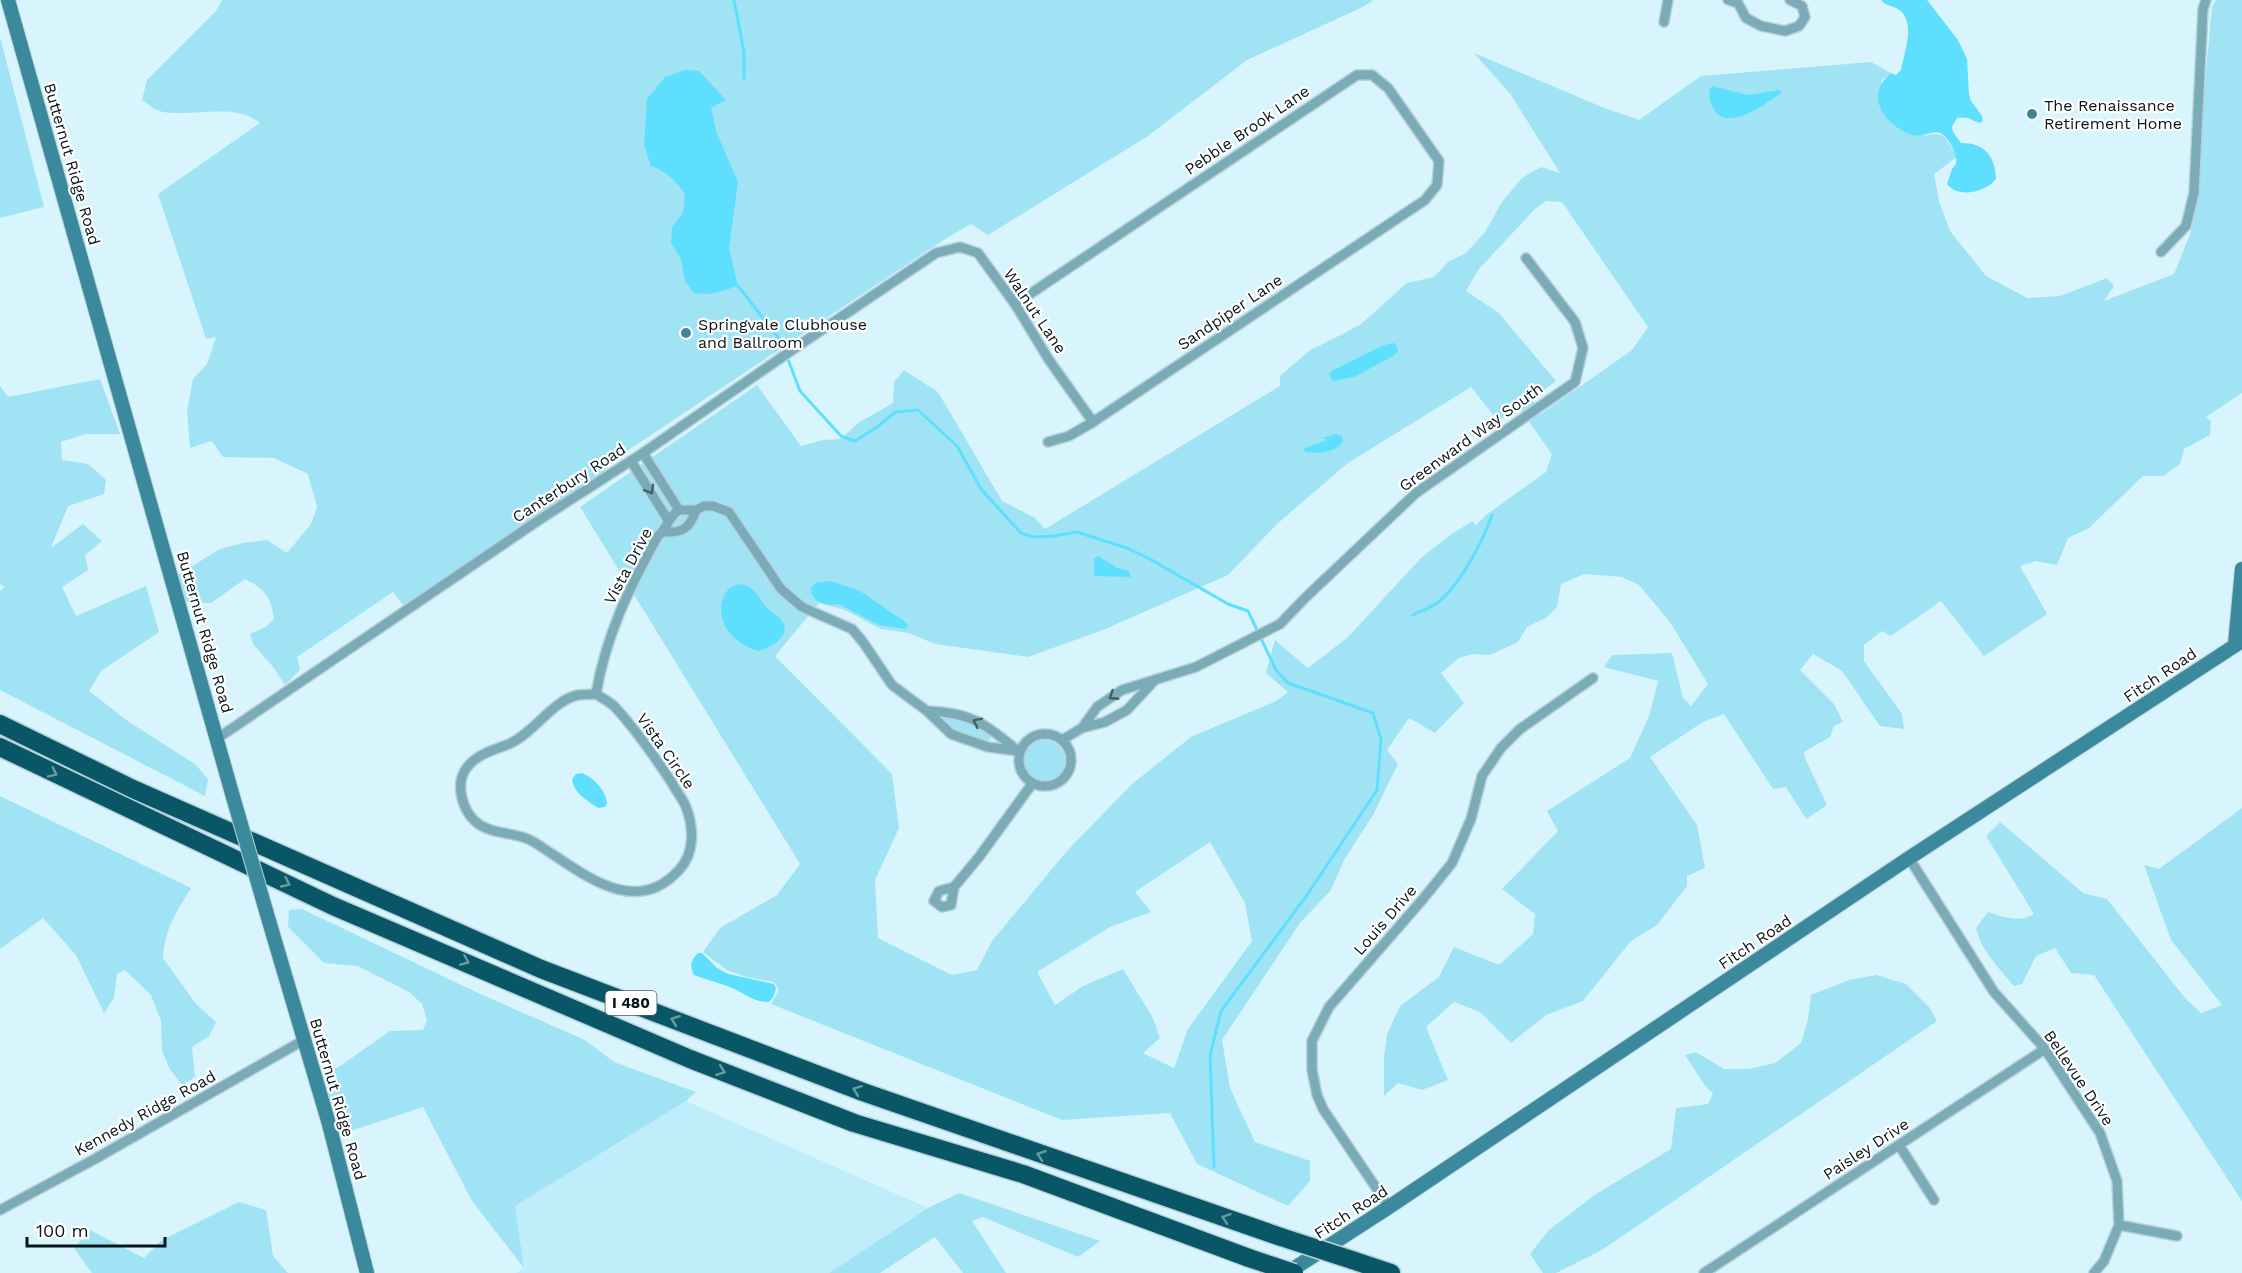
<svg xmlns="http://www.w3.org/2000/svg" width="2242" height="1273" font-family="'Work Sans',sans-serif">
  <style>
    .built { fill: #c0edfa }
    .green { fill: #a0e3f5; fill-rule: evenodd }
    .water { fill: #5fdffe }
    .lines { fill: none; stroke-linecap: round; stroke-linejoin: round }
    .stream { stroke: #5fdffe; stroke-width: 3 }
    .street-casing { stroke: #b7d1d9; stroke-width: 12 }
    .secondary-casing { stroke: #b7d1d9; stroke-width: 16 }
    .highway-casing { stroke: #b7d1d9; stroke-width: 21 }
    .street { stroke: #7cabb8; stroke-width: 9 }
    .secondary { stroke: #3b899d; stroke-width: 14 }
    .highway { stroke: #085666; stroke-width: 18 }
    .secondary-bridge-casing { stroke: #b7d1d9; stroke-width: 16; stroke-linecap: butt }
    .highway-bridge-casing { stroke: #b7d1d9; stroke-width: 21; stroke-linecap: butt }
    .secondary-bridge { stroke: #3b899d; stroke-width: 14 }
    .highway-bridge { stroke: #085666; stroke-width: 18 }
    .oneway { stroke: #426068 }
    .oneway2 { stroke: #6b9aa3 }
    .poi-dot { fill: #428495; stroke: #fff; stroke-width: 2 }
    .labels { text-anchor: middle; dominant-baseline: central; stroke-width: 4.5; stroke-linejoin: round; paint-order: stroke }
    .shield { fill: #fff; stroke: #525b5e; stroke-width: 1.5 }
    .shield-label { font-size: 15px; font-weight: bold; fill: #081519 }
    .poi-label { font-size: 16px; fill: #081519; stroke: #fff; text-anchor: start }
    .street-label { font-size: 16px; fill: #081519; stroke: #fff }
  </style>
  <rect width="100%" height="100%" fill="#d8f5fd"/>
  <path class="built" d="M686,1101L928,1208L829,1273H516L524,1268L515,1206Z"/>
  <g class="green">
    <path d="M222,0H1373L1365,6L1247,60L1148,136L988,235L971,224L945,239L609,463L606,470L404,606L393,592L297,657L300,670L285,685L274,668L253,644L250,634L266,627L274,619C271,597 265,589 245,579L211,603L183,602L176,576L220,549L243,543L267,540L287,553L311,524L317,507L308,474L274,458L223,457L212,441L190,448L187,411L193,379L207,364L216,337L206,339L158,194L260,123C236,102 193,117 163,112C156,111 148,104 142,100L147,80L216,11Z"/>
    <path d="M2216,0H2242V393L2206,417L2211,421L2210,435L2184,449L2180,464L2163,476H2143L2089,528L2068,538L2057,565L2036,561L2020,566L2047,614L1984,656L1941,601L1891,636L1882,631L1864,645V661L1902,714L1904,729L1880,726L1842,671L1813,654L1800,670L1834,704L1843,722L1834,726L1830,737L1804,752L1805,758L1827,805L1806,819L1786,787L1773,789L1724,714L1703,722L1650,757L1697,825L1705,868L1687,876V886L1657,925L1631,941L1583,1001L1546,1015L1511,1043L1480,1012L1454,1002L1426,1027L1448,1080L1422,1090L1398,1083L1384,1096V1057L1387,1034L1400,1006L1439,977L1454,947L1499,965L1533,934L1535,914L1502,889L1558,831L1547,811L1630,758L1649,716L1658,681L1604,667L1612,655L1672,653L1683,698L1691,706L1708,684L1670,622L1639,585L1622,577L1584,574L1561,584L1557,607L1547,617L1527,627L1518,642L1490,655L1472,654L1459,658L1441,673L1464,703L1435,733L1409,718L1387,750L1398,764L1373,815L1344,860L1331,890L1300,923L1222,1040L1230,1088L1255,1142L1310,1161V1181L1288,1206L1197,1164L1170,1113L1062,1120L771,1004L779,990L774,982L746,977L727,970L703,952L720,928L777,895L800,864L580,507L757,385L801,446L823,440L841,439L858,423L893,403L894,382L904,370L938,392L1002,501L1035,518L1045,529L1280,386V376L1309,351L1360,325L1407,283L1434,277L1448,262L1466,253L1485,232L1502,202L1522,178L1541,167L1560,173L1511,95L1474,53L1602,107L1639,120L1701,76L1871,62L1891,73L1881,81L1925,136C1946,129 1947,142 1957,157L1934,174L1939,201L1950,231L1986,276L2027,298L2060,296L2107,278L2114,286L2104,301L2174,274L2191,232L2212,7ZM1546,201L1562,202L1648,327L1632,350L1541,414L1532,399L1556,381L1499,313L1466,291L1479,269L1535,209ZM1471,387L1498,421L1518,407L1552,454L1546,472L1486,515L1475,526L1473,521L1450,535L1421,558L1348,637L1308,668L1275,640L1266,673L1288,692L1276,701L1191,737L1132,784L1066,852L992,941L977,970L952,975L878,938L875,880L899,828L892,774L775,656L819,603L845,610L881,629L909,633L935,644L1028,657L1103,630L1228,575L1277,524L1348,463ZM1210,842L1245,903L1252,941L1188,1029L1174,1068L1143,1053L1160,1038L1153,1018L1123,969L1083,986L1055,1005L1037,972L1110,927L1151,912L1135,892Z"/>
    <path d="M0,37L44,207L0,218Z"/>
    <path d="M100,379L120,434H85L61,442L62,460L88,464L106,480L104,494L68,506L51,548L83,524L102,541L85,555L88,570L62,587L76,616L146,586L159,632L101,671L89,691L129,722L195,764L208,779L205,796L0,690V591L5,587L0,584V386L8,397Z"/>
    <path d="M941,715L963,719L991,732V739L984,743C968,736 950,731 939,717Z"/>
    <circle cx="1044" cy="761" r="21"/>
    <path d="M0,796L191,888C176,913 165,928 163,958L196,1004L216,1022L209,1036L192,1047L195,1077L182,1085L169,1068L162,1050L161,1021L151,995L125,970L117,974L114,998L104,1013L76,955L43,918L0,949Z"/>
    <path d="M2242,808V1201L2094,975L2071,973L2055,948L2036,956L2022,984L2014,986C1999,968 1981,951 1976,928L1988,912C2003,917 2020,923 2034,914L1986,836L2000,822L2083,893L2107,899L2185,998L2201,1013L2222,1005L2171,940L2144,865L2159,869Z"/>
    <path d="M302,909L478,993L585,1040L614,1062L696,1092L686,1101L515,1206L524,1268L472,1201L423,1107L338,1135L322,1074L340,1066L390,1031L423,1030L427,1020L422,1004L409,992L358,966L324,963L288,927L289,910Z"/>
    <path d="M1876,975L1906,984L1930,1008L1937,1021L1602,1250L1556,1273H1543L1530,1254L1549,1230L1596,1194L1671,1149L1676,1108L1708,1104L1713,1093L1706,1087L1685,1055L1696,1052L1724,1069H1749L1775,1063L1801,1043L1808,1019L1811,995L1849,980Z"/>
    <path d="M959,1193L1100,1241L1078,1257L983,1217L972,1221L1006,1273H963L935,1237L880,1273H829L928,1208Z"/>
    <path d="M239,1202L266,1210L273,1256L288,1273H92L74,1248L90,1230L144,1258L162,1240Z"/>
  </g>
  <g class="water">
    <path d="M1881,0H1927L1958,40L1967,59L1969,94L1971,101L1982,116L1983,121L1980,123C1971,120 1968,116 1957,118L1952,127L1953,132L1961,143C1985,143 1995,156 1996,179C1986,192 1958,199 1947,184L1952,169L1956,164C1958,156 1949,137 1940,133C1933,130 1922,138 1913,135C1885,126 1863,96 1891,73L1896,75L1901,70C1904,53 1917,21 1898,9C1891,5 1885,6 1881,0Z"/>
    <path d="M685,70L699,71L726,100L711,108L716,131L738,182L729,248L738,286C720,291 714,296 694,293L685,281L681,259L671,243L672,227L683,213L685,194C675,180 667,172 651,166L644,145L647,99L665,77Z"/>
    <path d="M1712,86L1748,95L1779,90L1781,93C1764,105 1722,137 1711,103C1709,96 1708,91 1712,86Z"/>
    <path d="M1395,343L1398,351L1393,356L1354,377L1332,381L1329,374L1333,370L1384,345Z"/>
    <path d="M1335,434L1342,436L1343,441C1335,453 1319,454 1305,452L1304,450L1305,448L1327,440L1323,438Z"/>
    <path d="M1098,556L1117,568L1129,571L1131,577L1094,576V559Z"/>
    <path d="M831,581L860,591L904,621L908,625L906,629L879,625L839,604C827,606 811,603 811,588L816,583Z"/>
    <path d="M738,584C756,586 756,595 766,607C771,612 780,616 783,623C791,637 769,648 758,651C738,645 721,630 721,608C722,596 726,588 738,584Z"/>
    <path d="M582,773C594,778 606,790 607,804L605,807L598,808C587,800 574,794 572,779L576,774Z"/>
    <path d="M698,953H702L717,968L728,974L774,984L776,988L774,996L769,1002C753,1002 746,994 732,988C720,983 707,980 694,975C689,966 691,960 698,953Z"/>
  </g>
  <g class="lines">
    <g class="stream">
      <path d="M734,0L744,52V79"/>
      <path d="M738,286L781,341L800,391L841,436L855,441L877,427L895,412L918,410L957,446L981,489L1021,533L1033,537L1053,536L1077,532L1127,548L1150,559L1228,604L1248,611L1276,670L1288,683L1373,713L1381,739L1377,790L1307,895L1221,1011L1210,1056L1214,1167"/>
      <path d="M1413,615C1420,611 1428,609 1434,605C1458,590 1483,541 1492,515"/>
    </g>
    <g class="street-casing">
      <g id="street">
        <path d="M1728,0L1738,3L1746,18L1761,26L1785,31L1799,26L1805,17L1802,6L1790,0"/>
        <path d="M1664,22L1668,0"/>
        <path d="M2161,252L2186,226L2194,193L2203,9L2206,0"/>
        <path d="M1015,304L1357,75H1372L1388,88L1439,161L1437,185L1425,200L1093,422L1069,436L1048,442"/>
        <path d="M643,453L679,510"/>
        <path d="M631,461L668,520"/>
        <path d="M679,510H696L704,506H713L729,512L781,589L802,607L852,629L863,642L892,685L927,711L951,734L988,747L1019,751"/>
        <path d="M664,532C683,533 690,528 696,510"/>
        <path d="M596,694C602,698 610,702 615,707C636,730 655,757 672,783C676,791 683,799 686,807C694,828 695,853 679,870C632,922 576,867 532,841C517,832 495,835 480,825C462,813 453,782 469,765C480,753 494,750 509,744C534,733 553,700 578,695C584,694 590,695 596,694Z"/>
        <path d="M596,694C606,635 629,588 658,536C668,528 667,518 679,510"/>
        <path d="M927,711C970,712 986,724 1018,751"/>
        <path d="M1082,728L1097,707L1122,690L1196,667L1280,624L1305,598L1416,493L1575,382L1583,348L1575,322L1526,258"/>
        <circle cx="1045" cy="760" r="26"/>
        <path d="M218,738L539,520L643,453L798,346L936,253L960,247L978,253L1015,304L1049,360L1093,422"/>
        <path d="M1062,740L1082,728L1105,722L1127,710L1154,681"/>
        <path d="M1909,858L1994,992L2045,1049L2100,1133L2117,1181L2119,1225L2104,1261L2094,1273"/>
        <path d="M954,887L951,905L942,907L934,901L939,891L954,887L979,857L1032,784"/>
        <path d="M1899,1145L1934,1200"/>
        <path d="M1389,1207L1323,1109L1317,1095L1312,1070V1041L1329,1007L1423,899L1452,863L1471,819L1482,776L1501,748L1520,729L1593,678"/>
        <path d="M0,1210L93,1160L304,1040"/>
        <path d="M2119,1225L2177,1236"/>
        <path d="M1704,1273L2045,1049"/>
      </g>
    </g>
    <g class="secondary-casing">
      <g id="secondary">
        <path d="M8,0L233,797"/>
        <path d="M2235,645L2242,569"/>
        <path d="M269,921L329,1124L367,1273"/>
        <path d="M1287,1273L1389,1207L1909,858L2242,641"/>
      </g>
    </g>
    <g class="highway-casing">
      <g id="highway">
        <path d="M0,724L133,789L541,969L863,1092L1281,1237"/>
        <path d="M0,747L333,906L690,1059L854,1123L1023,1174L1249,1258"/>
        <path d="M1352,1260L1391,1273"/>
      </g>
    </g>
    <use href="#street" class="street"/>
    <use href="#secondary" class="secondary"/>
    <use href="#highway" class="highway"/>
    <g class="secondary-bridge-casing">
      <path id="secondary-bridge" d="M233,797L269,921"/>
    </g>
    <g class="highway-bridge-casing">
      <g id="highway-bridge">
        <path d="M1281,1237L1352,1260"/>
        <path d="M1249,1258L1294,1273"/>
      </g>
    </g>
    <use href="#secondary-bridge" class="secondary-bridge"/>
    <use href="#highway-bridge" class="highway-bridge"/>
  </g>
  <defs><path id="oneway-chevron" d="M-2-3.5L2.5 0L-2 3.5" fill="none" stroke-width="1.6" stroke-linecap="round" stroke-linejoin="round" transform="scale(1.5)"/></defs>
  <g class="oneway">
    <use href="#oneway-chevron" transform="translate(650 490) rotate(58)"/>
    <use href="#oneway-chevron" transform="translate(1113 696) rotate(147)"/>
    <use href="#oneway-chevron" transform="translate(977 722) rotate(-154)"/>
  </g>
  <g class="oneway2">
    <use href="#oneway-chevron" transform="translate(53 773) rotate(26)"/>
    <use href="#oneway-chevron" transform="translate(286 883) rotate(25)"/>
    <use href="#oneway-chevron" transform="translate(465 961) rotate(23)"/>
    <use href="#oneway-chevron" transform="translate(675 1020) rotate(-159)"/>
    <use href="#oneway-chevron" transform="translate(721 1071) rotate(21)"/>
    <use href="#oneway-chevron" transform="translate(857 1090) rotate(-159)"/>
    <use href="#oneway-chevron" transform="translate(1041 1155) rotate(-161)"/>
    <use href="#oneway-chevron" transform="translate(1226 1218) rotate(-161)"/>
  </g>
  <g class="poi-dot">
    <circle cx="2032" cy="114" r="6"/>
    <circle cx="686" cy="333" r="6"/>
  </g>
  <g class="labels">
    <rect class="shield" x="605.5" y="991" width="51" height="24" rx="4.5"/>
    <g class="shield-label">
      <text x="631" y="1003">I 480</text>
    </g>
    <g class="poi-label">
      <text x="2044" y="105">The Renaissance<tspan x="2044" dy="18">Retirement Home</tspan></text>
      <text x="698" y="324">Springvale Clubhouse<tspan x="698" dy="18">and Ballroom</tspan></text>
    </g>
    <g class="street-label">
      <text transform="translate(1247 130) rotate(-34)">Pebble Brook Lane</text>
      <text transform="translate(72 164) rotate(74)">Butternut Ridge Road</text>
      <text transform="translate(1035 311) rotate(56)">Walnut Lane</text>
      <text transform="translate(1230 312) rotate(-34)">Sandpiper Lane</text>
      <text transform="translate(1471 437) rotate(-36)">Greenward Way South</text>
      <text transform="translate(569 483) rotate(-33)">Canterbury Road</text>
      <text transform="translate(628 566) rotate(-62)">Vista Drive</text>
      <text transform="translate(205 632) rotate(74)">Butternut Ridge Road</text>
      <text transform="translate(2160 675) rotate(-34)">Fitch Road</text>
      <text transform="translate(666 751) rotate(55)">Vista Circle</text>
      <text transform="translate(1385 920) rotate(-49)">Louis Drive</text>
      <text transform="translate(1755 942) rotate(-34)">Fitch Road</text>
      <text transform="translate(2079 1078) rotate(56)">Bellevue Drive</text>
      <text transform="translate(338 1099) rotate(74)">Butternut Ridge Road</text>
      <text transform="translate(145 1113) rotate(-29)">Kennedy Ridge Road</text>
      <text transform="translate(1866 1149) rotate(-33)">Paisley Drive</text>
      <text transform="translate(1351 1212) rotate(-33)">Fitch Road</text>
    </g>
  </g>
  <path d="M27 1237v9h138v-9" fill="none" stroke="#081519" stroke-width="3"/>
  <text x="36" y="1237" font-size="18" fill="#081519" stroke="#ffffff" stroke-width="4.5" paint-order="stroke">100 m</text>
</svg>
